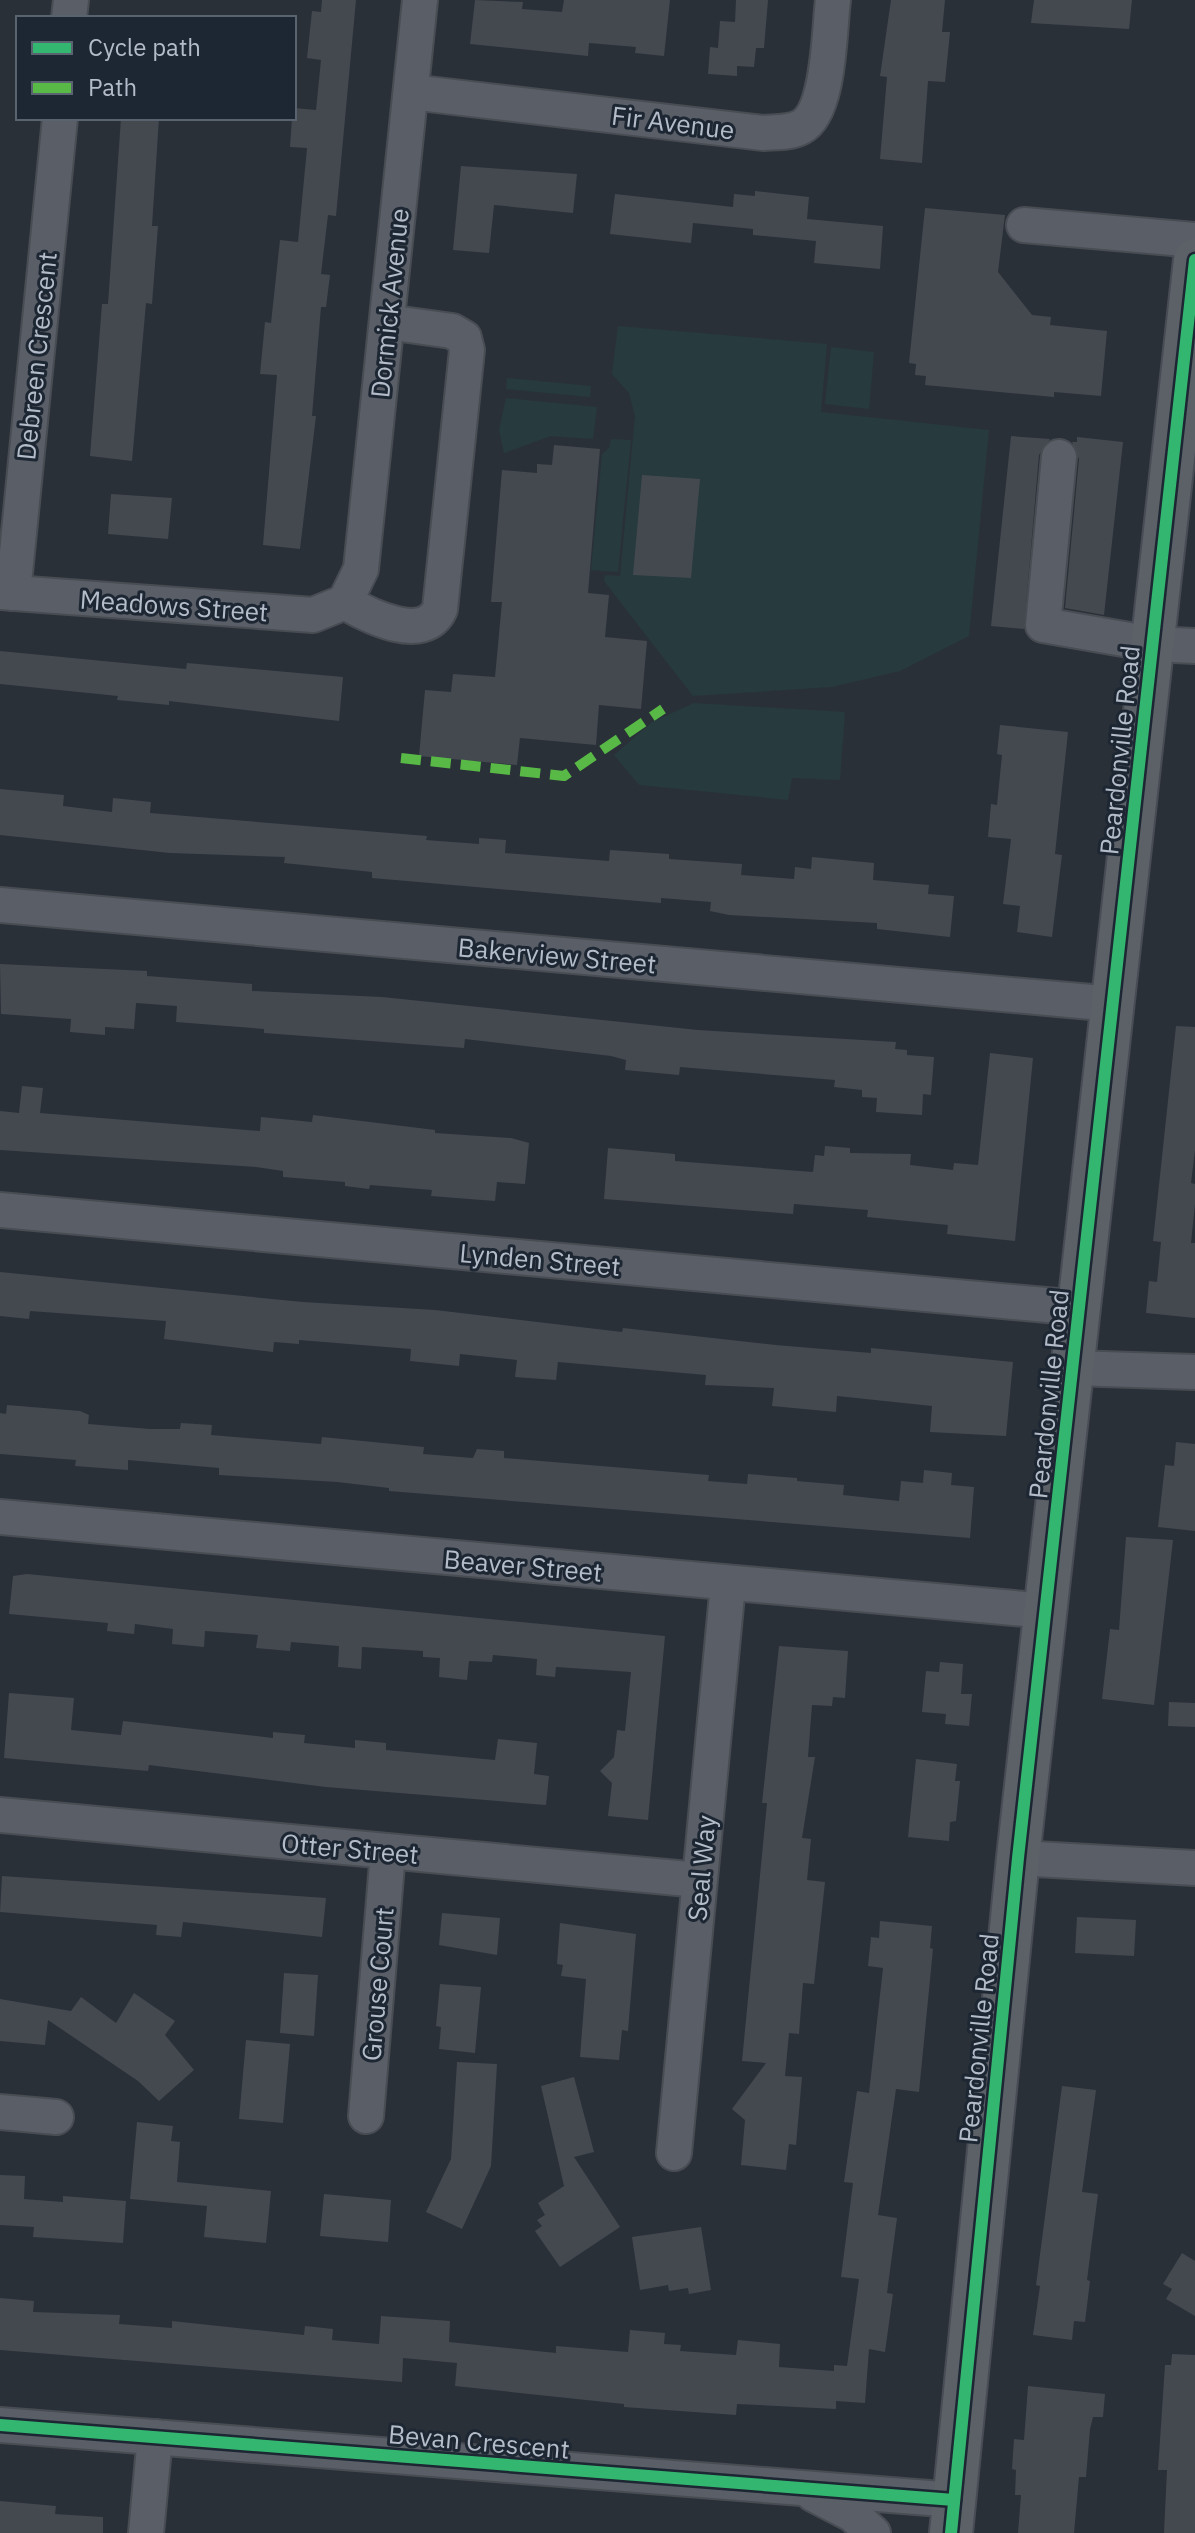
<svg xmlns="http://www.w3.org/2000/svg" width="1195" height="2533" font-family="'IBM Plex Sans',sans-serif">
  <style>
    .green { fill: #273a3e }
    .building { fill: #444950 }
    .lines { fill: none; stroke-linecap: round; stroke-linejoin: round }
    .minor-casing { stroke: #484c53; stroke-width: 38 }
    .major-casing { stroke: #484c55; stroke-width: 46 }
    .minor { stroke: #5a5e66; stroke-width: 34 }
    .major { stroke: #5c6168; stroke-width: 42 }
    .quiet { stroke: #58b947; stroke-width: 10; stroke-dasharray: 20 10; stroke-linecap: butt }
    .cycleway-casing { stroke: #1d2633; stroke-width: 17 }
    .cycleway { stroke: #33b770; stroke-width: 12 }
    .labels { text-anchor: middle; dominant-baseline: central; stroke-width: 6; stroke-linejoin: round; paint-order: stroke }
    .street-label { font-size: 26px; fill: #b4bcc9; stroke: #1d2633 }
  </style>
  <rect width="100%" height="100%" fill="#2a3038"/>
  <g class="green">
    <path d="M618,326L827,344L821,412L989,430L969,636L900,671L832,687L693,696L604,581L605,575L620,576L635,416L629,393L612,374Z"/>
    <path d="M831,347L874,352L869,409L825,404Z"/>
    <path d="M507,378L591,386L590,397L506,389Z"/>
    <path d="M506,398L597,407L593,439L551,436L504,453L499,430Z"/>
    <path d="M611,439L631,440L618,572L591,570L602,454L609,448Z"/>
    <path d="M694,703L845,712L840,780L792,778L788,800L639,785L614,755L652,722Z"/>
  </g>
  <g class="building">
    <path d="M322,0H356L336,216L328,215L321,274L330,275L326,307H321L312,416H316L300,549L263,545L277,375L260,374L265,322L271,323L280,240L298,242L307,148L290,147L292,118L294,108L316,110L321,60L307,58L312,11L321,12Z"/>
    <path d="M475,0L523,2L522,9L562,12L564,0H670L664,56L635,53L636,47L589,43L588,56L470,44Z"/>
    <path d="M736,0H768L764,48H756L754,67L737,66V76L708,74L710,47L718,48L720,21L735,22Z"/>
    <path d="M891,0H945L942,32H950L945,82L928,81L922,163L880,159L887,77L880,76Z"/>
    <path d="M1034,0H1132L1129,29L1031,23Z"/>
    <path d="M121,118H159L152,226H158L152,304L146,303L132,461L90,456L102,304H108Z"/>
    <path d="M461,166L577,174L573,213L494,205L489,253L453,250Z"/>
    <path d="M755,191L809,197L807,219L883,226L880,269L814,263L816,241L753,235V229L693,223L691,243L610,234L615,194L733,207L734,194L755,196Z"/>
    <path d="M925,208L1005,215L998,272L1032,315L1051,317L1050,325L1107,331L1101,396L1054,392V397L925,385L926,376L915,375L916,364L909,363Z"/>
    <path d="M1011,436L1050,439L1039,455L1024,629L991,626Z"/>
    <path d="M1077,437L1123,442L1104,615L1065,608L1079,459L1072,442H1077Z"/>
    <path d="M554,445L600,449L588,593L609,595L605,637L647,641L641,709L599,705L596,745L520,738L517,765L419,756L425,690L451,692L453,674L495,677L502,602H491L502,470L537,473V464L552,465Z"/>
    <path d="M642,475L700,479L691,578L633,575Z"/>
    <path d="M111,494L172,498L168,539L108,534Z"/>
    <path d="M0,651L186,669L187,663L343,677L339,721L169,701V705L117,700L118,696L0,684Z"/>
    <path d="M1000,725L1068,732L1055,854L1062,855L1052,937L1017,932L1020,906L1003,904L1011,839L988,837L991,804L997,805L1002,755L997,754Z"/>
    <path d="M0,789L64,795L63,806L112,812L113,798L151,802L150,813L427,836L426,840L479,844V838L506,840L505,853L609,861L610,850L669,854V859L742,864L741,875L794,879L795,867L811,869L812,857L874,863L873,880L929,885L928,894L954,896L950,937L877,929V923L729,915L710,911L711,902L661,898V903L372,878V872L284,863L285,857L170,853L0,835Z"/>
    <path d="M0,964L147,971V976L252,984V991L382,997L698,1030L896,1042L895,1049L907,1050V1055L934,1057L931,1095L923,1094L922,1115L876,1112L877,1098L862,1097V1090L834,1087L835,1080L680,1067L679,1075L625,1070L626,1060L611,1056L465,1039L464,1048L264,1033V1029L176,1022L177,1006L136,1003L134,1029L105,1027V1035L70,1032L71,1019L1,1014Z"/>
    <path d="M1176,1026L1195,1027V1150L1191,1183L1195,1184V1204L1191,1243H1195V1318L1146,1313L1149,1281L1157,1282L1161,1242L1153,1241Z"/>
    <path d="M990,1053L1033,1058L1015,1241L947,1234L948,1225L867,1217L868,1210L794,1204L793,1214L604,1199L608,1148L675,1154V1161L813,1172L815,1155L824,1156L825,1146L850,1148V1153L911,1154L910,1165L953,1170L954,1163L978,1165Z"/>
    <path d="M22,1086L43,1088L40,1113L260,1131L261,1117L312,1122L313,1115L435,1130V1133L511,1138L529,1143L525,1184L497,1182L495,1201L456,1198L431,1196L432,1190L370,1185L369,1189L345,1186V1182L283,1177V1171L256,1167L0,1150V1111L19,1113Z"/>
    <path d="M0,1272L303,1302L435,1310L622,1332L623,1328L776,1345L871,1353V1348L1013,1362L1006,1436L930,1432L932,1406L837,1396L836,1412L772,1406L774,1388L705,1385L706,1375L558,1362L556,1380L515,1377L517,1360L460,1354L459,1366L410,1361L411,1349L299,1340V1344L274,1342L273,1352L164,1339L166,1321L30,1311L29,1319L0,1316Z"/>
    <path d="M7,1405L80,1411L89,1415L88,1424L150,1429H180L181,1423L212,1425L211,1435L321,1444L322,1437L424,1447L423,1454L473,1458L477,1449L504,1451V1458L709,1475L708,1481L747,1484L748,1474L797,1478V1481L844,1485L843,1495L899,1501L901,1481L923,1483L924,1470L952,1473L951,1485L974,1487L970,1538L389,1491V1488L337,1482L219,1475V1468L128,1460V1470L75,1466L76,1460L0,1454V1413L6,1414Z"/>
    <path d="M1176,1442L1195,1444V1531L1158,1527L1165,1465L1174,1466Z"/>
    <path d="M1126,1537L1173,1540L1154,1705L1102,1699L1110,1629L1119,1630Z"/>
    <path d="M27,1574L665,1636L648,1820L608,1816L612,1783L600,1771L614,1757L617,1730L625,1731L631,1672L556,1667L555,1677L536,1675L537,1659L493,1655L492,1662L469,1661L467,1680L439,1677L440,1658L423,1657V1651L362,1647L361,1669L338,1667L339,1646L291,1642L290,1651L256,1648L258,1635L205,1631L204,1647L172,1644L173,1629L135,1624L134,1634L107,1631L108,1623L9,1614L13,1576Z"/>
    <path d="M779,1646L848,1651L845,1698L833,1697L832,1706L812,1705L808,1757H815L802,1838L811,1839L807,1880L825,1882L814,1984L803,1983L799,2034L789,2033L785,2076L802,2077L796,2145L789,2144L786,2170L741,2165L745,2120L732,2109L766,2063L742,2061L767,1803H762Z"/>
    <path d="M940,1662L963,1664L961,1694H972L969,1726L945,1724L946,1714L922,1712L926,1671L939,1672Z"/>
    <path d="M9,1693L74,1698L71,1730L121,1735L123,1721L273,1738V1732L305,1735L304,1743L355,1748V1740L386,1743V1750L495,1760L498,1739L537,1743L534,1774L549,1776L546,1805L326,1787L149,1765L148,1771L4,1758Z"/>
    <path d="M1169,1702L1195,1703V1727L1168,1726Z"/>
    <path d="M916,1759L957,1764L955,1781H960L956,1821L950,1822L949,1841L908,1837Z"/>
    <path d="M2,1876L326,1898L322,1937L183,1922L181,1937L156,1935L157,1925L0,1912Z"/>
    <path d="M442,1913L500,1918L497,1955L439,1945Z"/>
    <path d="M1077,1917L1136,1920L1134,1956L1075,1953Z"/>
    <path d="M880,1921L932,1926L930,1948L933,1949L919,2092L896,2089L878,2215L897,2218L887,2293L893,2294L885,2352L869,2349L865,2403L836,2401V2409L737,2404L736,2415L624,2407V2404L455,2386L457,2363L403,2358L402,2382L0,2350V2298L34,2301L33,2312L120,2315L119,2324L172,2328V2321L304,2335L305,2326L333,2329L332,2340L379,2344L381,2316L450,2321L449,2342L556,2353V2346L628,2352L630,2330L665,2333L664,2344L681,2345L680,2351L736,2355L738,2340L780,2344L779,2367L834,2371V2365L847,2366L859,2279L841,2277L853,2183L844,2182L857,2091L869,2093L883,1968L868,1966L871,1937L879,1938Z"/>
    <path d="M560,1923L636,1934L628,2031L622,2030L619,2060L580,2057L586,1979L561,1976L563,1965L557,1964Z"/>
    <path d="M284,1973L318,1975L314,2036L280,2033Z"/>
    <path d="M440,1984L481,1987L475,2053L439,2049L441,2027L436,2026Z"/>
    <path d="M134,1993L175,2021L165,2035L194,2070L159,2101L138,2081L48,2020L45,2045L0,2041V1999L71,2011L81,1997L116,2023Z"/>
    <path d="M246,2040L290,2044L283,2123L239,2119Z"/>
    <path d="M457,2062L497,2064L491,2166L462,2229L426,2212L451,2159Z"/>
    <path d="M574,2077L594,2152L574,2157L620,2227L560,2267L535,2231L542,2226L537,2220L545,2215L538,2203L564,2186L541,2086Z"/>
    <path d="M1062,2086L1096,2090L1082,2192L1098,2194L1087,2280L1090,2281L1085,2322L1074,2321L1072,2340L1033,2335L1040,2286L1036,2285Z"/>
    <path d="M137,2122L173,2126L171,2141L180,2142L177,2182L271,2191L266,2243L204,2237L207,2206L130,2199Z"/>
    <path d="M0,2175L25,2176L24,2199L63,2202V2196L126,2201L123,2243L33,2237L34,2227L0,2225Z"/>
    <path d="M324,2194L391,2200L388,2242L320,2236Z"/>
    <path d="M701,2227L711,2290L689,2294L688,2288L669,2291L668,2285L640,2290L632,2237Z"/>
    <path d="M1182,2253L1195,2261V2316L1166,2299L1172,2289L1163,2284Z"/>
    <path d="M1172,2354L1195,2355V2533H1164L1167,2470H1158L1165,2365H1171Z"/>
    <path d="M1028,2386L1105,2394L1103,2417H1093L1090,2429L1086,2477H1079L1074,2533H1018L1021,2495H1015L1016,2470L1012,2469L1014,2439L1024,2440Z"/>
    <path d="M0,2501L56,2506L55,2514L103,2517V2533H0Z"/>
  </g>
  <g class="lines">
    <g class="minor-casing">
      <g id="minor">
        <path d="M69,18L71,0"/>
        <path d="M411,92L763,133C775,132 790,133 801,127C830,112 829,30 833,0"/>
        <path d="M1024,225L1195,240"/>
        <path d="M1059,457L1043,625L1152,644L1195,646"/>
        <path d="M0,592L313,615L345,602"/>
        <path d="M13,593L60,118"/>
        <path d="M345,602L361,569L420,0"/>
        <path d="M345,602C369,616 424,644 440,609L467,350L464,338L452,331L387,322"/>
        <path d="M0,905L1114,1004"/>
        <path d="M0,1210L1079,1308"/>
        <path d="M1073,1368L1195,1372"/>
        <path d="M0,1517L1047,1611"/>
        <path d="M0,1815L699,1880"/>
        <path d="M1018,1858L1195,1868"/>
        <path d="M0,2112L56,2117"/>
        <path d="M366,2116L388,1852"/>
        <path d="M674,2153L728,1584"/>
        <path d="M0,2425L954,2500"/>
        <path d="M813,2494L852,2514L873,2533"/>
        <path d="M146,2533L155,2437"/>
      </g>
    </g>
    <g class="major-casing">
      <path id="major" d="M951,2533L1018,1858L1195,260"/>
    </g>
    <use href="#minor" class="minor"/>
    <use href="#major" class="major"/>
    <path class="quiet" d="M401,758L564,776L663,709"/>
    <g class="cycleway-casing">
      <g id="cycleway">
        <path d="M0,2425L954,2500"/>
        <path d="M951,2533L1018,1858L1195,260"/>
      </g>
    </g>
    <use href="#cycleway" class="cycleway"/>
  </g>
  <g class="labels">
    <g class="street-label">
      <text transform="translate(673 122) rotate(7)">Fir Avenue</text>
      <text transform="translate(389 303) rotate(-84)">Dormick Avenue</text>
      <text transform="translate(36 356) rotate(-84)">Debreen Crescent</text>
      <text transform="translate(174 605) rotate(4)">Meadows Street</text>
      <text transform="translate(1119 750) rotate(-84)">Peardonville Road</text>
      <text transform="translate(557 955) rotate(5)">Bakerview Street</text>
      <text transform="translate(540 1259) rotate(5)">Lynden Street</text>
      <text transform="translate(1048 1394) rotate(-84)">Peardonville Road</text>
      <text transform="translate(523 1565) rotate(5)">Beaver Street</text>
      <text transform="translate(350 1848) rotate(5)">Otter Street</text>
      <text transform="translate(701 1868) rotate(-85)">Seal Way</text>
      <text transform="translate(377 1984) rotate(-85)">Grouse Court</text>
      <text transform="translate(978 2038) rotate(-84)">Peardonville Road</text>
      <text transform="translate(479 2441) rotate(5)">Bevan Crescent</text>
    </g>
  </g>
  <rect x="16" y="16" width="280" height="104" fill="#1d2633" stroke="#59626f" stroke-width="2"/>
  <rect x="32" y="42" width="40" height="12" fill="#33b770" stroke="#59626f" stroke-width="2"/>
  <text x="88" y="56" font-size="24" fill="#b4bcc9">Cycle path</text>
  <rect x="32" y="82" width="40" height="12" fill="#58b947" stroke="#59626f" stroke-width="2"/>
  <text x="88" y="96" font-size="24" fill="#b4bcc9">Path</text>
</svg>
